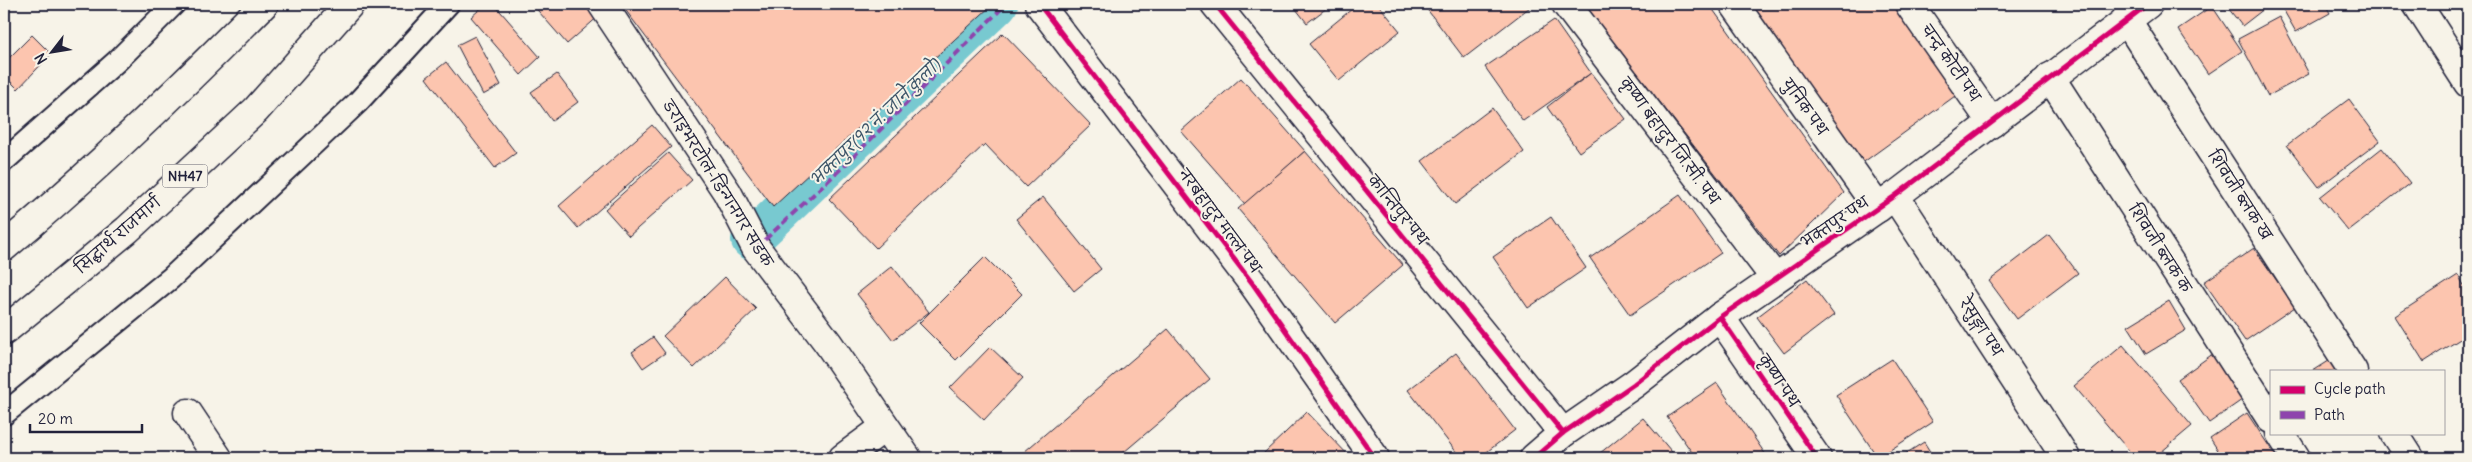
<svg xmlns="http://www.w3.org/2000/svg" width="2472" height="462" font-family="Delius,'Playpen Sans Deva',sans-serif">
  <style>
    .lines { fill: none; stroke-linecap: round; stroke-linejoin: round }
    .canal { stroke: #78c9d0; stroke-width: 40 }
    .building { fill: #fcc5af; stroke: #22223b }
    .lane-casing { stroke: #22223b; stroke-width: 25 }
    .street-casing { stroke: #22223b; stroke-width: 31 }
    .secondary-casing { stroke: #22223b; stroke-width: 31 }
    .highway-casing { stroke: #22223b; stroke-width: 31 }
    .lane { stroke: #f7f3e8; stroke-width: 21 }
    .street { stroke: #f7f3e8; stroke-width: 28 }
    .secondary { stroke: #f7f3e8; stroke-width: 28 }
    .highway { stroke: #f7f3e8; stroke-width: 28 }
    .quiet { stroke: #8e44ad; stroke-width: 4; stroke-dasharray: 8 4; stroke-linecap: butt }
    .cycleway-casing { stroke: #f7f3e8; stroke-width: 8 }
    .cycleway { stroke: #d6006c; stroke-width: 5 }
    .labels { text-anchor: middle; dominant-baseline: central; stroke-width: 4; stroke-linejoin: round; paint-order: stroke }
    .shield { fill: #f7f3e8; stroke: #62616f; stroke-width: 1 }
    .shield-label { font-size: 14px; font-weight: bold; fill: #22223b }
    .street-label { font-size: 15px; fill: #22223b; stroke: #f7f3e8 }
    .water-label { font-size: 16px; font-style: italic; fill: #3c5468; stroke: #f7f3e8 }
  </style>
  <rect width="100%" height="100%" fill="#f7f3e8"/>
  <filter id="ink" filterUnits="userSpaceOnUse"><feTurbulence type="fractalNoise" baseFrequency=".02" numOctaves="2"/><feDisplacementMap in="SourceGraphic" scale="10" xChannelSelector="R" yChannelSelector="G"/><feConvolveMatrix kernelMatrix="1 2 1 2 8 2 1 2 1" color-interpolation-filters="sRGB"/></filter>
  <g filter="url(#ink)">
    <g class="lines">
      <path class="canal" d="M751,240L998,4"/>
    </g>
    <g class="building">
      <path d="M486,4H494L540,57L521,75L471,17Z"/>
      <path d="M532,4H590L600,15L567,44Z"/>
      <path d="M621,4H993L773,207Z"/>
      <path d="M1292,4H1332L1307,23Z"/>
      <path d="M1358,4H1378L1400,31L1339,81L1309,44Z"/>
      <path d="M1423,4H1534L1464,58Z"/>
      <path d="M1584,4H1709L1844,193L1779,256Z"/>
      <path d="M1747,4H1903L1962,91L1861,164Z"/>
      <path d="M2225,4H2268L2269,5L2242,26Z"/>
      <path d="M2280,4H2325L2330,13L2296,32Z"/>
      <path d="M2212,6L2242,51L2208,74L2178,29Z"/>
      <path d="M2279,17L2309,74L2268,96L2238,39Z"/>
      <path d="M1554,20L1591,73L1523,121L1485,67Z"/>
      <path d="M1003,33L1091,125L1026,187L985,144L876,248L829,199Z"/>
      <path d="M32,35L51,54L18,89L4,75V63Z"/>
      <path d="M475,36L501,85L483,95L457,45Z"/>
      <path d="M446,62L516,153L495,168L426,78Z"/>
      <path d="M1591,73L1626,119L1579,152L1547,107Z"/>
      <path d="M557,74L578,102L552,121L531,92Z"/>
      <path d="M1241,78L1305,151L1245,204L1181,131Z"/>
      <path d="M2349,99L2380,141L2319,187L2287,145Z"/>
      <path d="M1492,108L1524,152L1455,204L1422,161Z"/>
      <path d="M652,125L671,147L578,228L559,206Z"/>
      <path d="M2382,148L2410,183L2348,231L2320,197Z"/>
      <path d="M1305,151L1403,265L1335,323L1238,209Z"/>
      <path d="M668,153L692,180L629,236L605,209Z"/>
      <path d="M1680,195L1721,253L1630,315L1590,258Z"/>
      <path d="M1043,197L1101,269L1074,291L1016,219Z"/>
      <path d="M1551,217L1586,268L1528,308L1493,257Z"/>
      <path d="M2049,235L2078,273L2017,319L1989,281Z"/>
      <path d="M2254,248L2295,307L2245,341L2204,282Z"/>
      <path d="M985,257L1022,294L956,360L919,323Z"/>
      <path d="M892,266L929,312L893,340L857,294Z"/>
      <path d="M2458,275L2468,292V334L2424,362L2395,316Z"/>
      <path d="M725,277L756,309L694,368L663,336Z"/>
      <path d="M1807,279L1834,315L1784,353L1757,317Z"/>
      <path d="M2169,301L2186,330L2146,354L2128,326Z"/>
      <path d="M1168,329L1210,379L1117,458H1017Z"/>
      <path d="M653,337L665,353L643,368L632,352Z"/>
      <path d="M2228,343L2259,388L2209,423L2178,379Z"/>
      <path d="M2123,345L2192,426L2154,458H2135L2074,386Z"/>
      <path d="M990,347L1023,378L984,420L950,388Z"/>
      <path d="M1456,353L1515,430L1479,458H1461L1408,390Z"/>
      <path d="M1892,359L1933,422L1878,458L1836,395Z"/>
      <path d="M2332,359L2339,371H2313Z"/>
      <path d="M1717,383L1768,458H1696L1667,417Z"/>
      <path d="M1307,412L1351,458H1269L1264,453Z"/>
      <path d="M2247,413L2277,458H2223L2210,438Z"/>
      <path d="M1643,418L1677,458H1594Z"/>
      <path d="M1924,442L1934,458H1899Z"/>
    </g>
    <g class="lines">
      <g class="lane-casing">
        <g id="lane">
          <path d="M4,161L117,61L174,4"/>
          <path d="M4,414L171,278L357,103L448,4"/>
        </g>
      </g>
      <g class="street-casing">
        <g id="street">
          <path d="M1039,4L1253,284L1375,458"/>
          <path d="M1215,4L1563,433"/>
          <path d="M1566,4L1775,278"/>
          <path d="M1734,4L1878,208"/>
          <path d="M1909,4L1992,123"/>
          <path d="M2417,4L2468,83"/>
          <path d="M2126,19L2353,371"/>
          <path d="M2050,77L2271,419"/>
          <path d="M1895,196L2066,458"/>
          <path d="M1720,317L1817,458"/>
          <path d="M188,413L218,458"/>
          <path d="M2280,433L2296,458"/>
          <path d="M2394,433L2410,458"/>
          <path d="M843,458L885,427"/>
          <path d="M1534,458L1563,433L1634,384L1720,317L1895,196L2148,4"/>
        </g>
      </g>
      <g class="secondary-casing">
        <path id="secondary" d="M602,4L727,192L756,248L828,343L907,458"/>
      </g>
      <g class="highway-casing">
        <g id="highway">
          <path d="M4,247C95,171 181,88 264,4"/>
          <path d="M4,331L127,230L256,110L350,4"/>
        </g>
      </g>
      <use href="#lane" class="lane"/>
      <use href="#street" class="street"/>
      <use href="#secondary" class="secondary"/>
      <use href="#highway" class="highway"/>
      <path class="quiet" d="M756,248L845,165L1006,4"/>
      <g class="cycleway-casing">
        <g id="cycleway">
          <path d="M1039,4L1253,284L1375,458"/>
          <path d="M1215,4L1563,433"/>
          <path d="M1720,317L1817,458"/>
          <path d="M1534,458L1563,433L1634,384L1720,317L1895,196L2148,4"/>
        </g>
      </g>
      <use href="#cycleway" class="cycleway"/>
    </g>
  </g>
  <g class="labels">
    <rect class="shield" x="162.5" y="164.5" width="45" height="23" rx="4"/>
    <g class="shield-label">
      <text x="185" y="176">NH47</text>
    </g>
    <g class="street-label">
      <text transform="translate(1951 63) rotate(55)">चन्द्र कोटी पथ</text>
      <text transform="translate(1805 107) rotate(54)">युनिक पथ</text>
      <text transform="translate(1670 141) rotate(53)">कृष्ण बहादुर जि.सी. पथ</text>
      <text transform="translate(718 183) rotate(58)">डराइभरटोल-डिन्गनगर सडक</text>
      <text transform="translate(2240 195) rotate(57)">शिवजी ब्लक ख</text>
      <text transform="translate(1398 210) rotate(51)">कान्तिपुर पथ</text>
      <text transform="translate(1220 221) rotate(53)">नरबहादुर मल्ल पथ</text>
      <text transform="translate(1835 222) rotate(-34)">भक्तपुर पथ</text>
      <text transform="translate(118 235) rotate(-41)">सिद्धार्थ राजमार्ग</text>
      <text transform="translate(2160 248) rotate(57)">शिवजी ब्लक क</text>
      <text transform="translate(1981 327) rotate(57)">रेसुङ्गा पथ</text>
      <text transform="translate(1779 381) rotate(56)">कृष्ण पथ</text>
    </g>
    <g class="water-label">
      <text transform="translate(875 122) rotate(-44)">भक्तपुर(१२ नं. जाने कुलो)</text>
    </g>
  </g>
  <rect width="2472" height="462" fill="none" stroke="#f7f3e8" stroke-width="20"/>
  <rect x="10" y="10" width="2452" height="442" fill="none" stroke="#22223b" stroke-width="2" filter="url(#ink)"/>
  <rect x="2270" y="370" width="175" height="65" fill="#f7f3e8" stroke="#a29fa3"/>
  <rect x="2280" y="386" width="25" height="8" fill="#d6006c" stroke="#a29fa3"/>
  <text x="2314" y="394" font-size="15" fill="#22223b">Cycle path</text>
  <rect x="2280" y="411" width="25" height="8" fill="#8e44ad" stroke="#a29fa3"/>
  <text x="2314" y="420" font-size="15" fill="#22223b">Path</text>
  <g transform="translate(52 52) rotate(239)" stroke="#f7f3e8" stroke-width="4" paint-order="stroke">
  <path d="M0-4L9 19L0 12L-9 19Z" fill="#22223b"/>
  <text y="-8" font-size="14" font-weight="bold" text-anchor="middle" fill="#22223b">N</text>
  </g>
  <path d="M30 424v8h112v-8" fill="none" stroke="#22223b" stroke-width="2.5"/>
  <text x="38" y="424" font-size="15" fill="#22223b" stroke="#f7f3e8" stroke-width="4" paint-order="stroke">20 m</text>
</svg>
